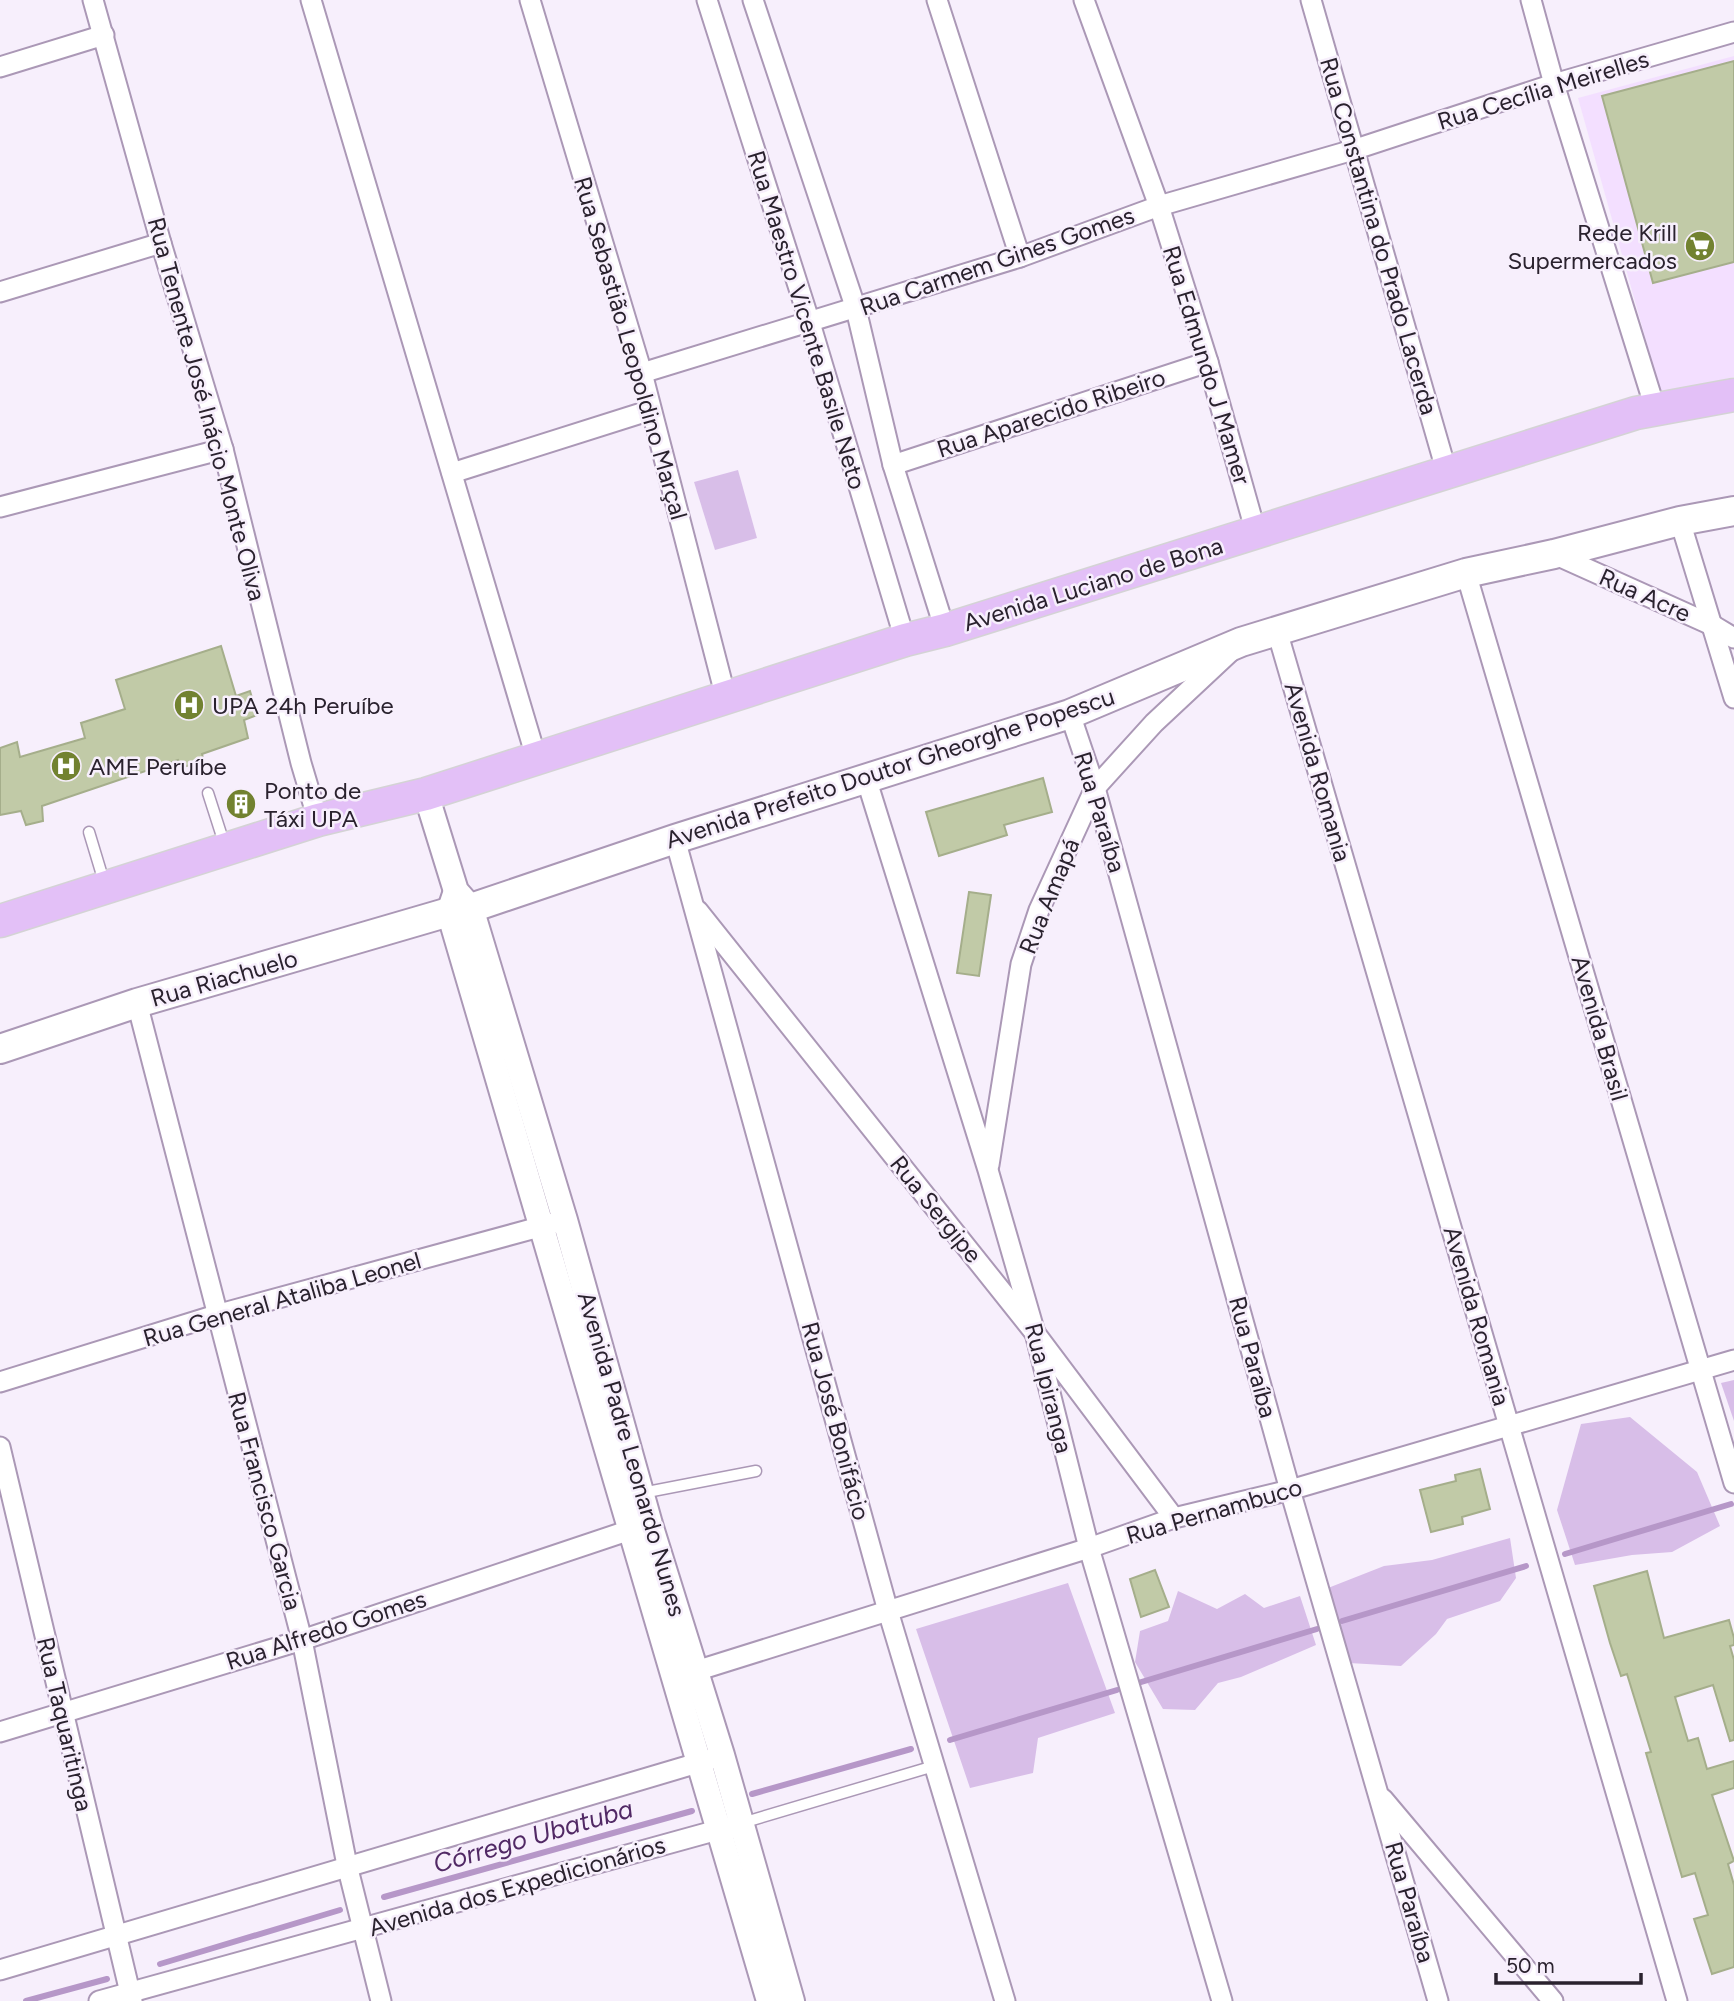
<svg xmlns="http://www.w3.org/2000/svg" width="1734" height="2001" font-family="Figtree,sans-serif">
  <style>
    .built { fill: #f3dfff }
    .green { fill: #d8bee8 }
    .lines { fill: none; stroke-linecap: round; stroke-linejoin: round }
    .stream { stroke: #b697c8; stroke-width: 6 }
    .building { fill: #c1caa7; stroke: #a5ae8b; stroke-width: 2 }
    .service-casing { stroke: #ab98b6; stroke-width: 13 }
    .minor-casing { stroke: #ab98b6; stroke-width: 23 }
    .tertiary-casing { stroke: #ab98b6; stroke-width: 28 }
    .secondary-casing { stroke: #ab98b6; stroke-width: 32 }
    .primary-casing { stroke: #d4d3d5; stroke-width: 35 }
    .service { stroke: #fff; stroke-width: 10 }
    .minor { stroke: #fff; stroke-width: 19 }
    .tertiary { stroke: #fff; stroke-width: 24 }
    .secondary { stroke: #fff; stroke-width: 28 }
    .primary { stroke: #e3c0f7; stroke-width: 32 }
    .labels { text-anchor: middle; dominant-baseline: central; stroke-width: 5; stroke-linejoin: round; paint-order: stroke }
    .street-label { font-size: 24px; fill: #2a222e; stroke: #f7effc }
    .poi-label { font-size: 24px; fill: #2a222e; stroke: #f7effc; text-anchor: start }
    .water-label { font-size: 26px; font-style: italic; fill: #512965; stroke: #f7effc }
  </style>
  <rect width="100%" height="100%" fill="#f7effc"/>
  <path class="built" d="M1734,56V377L1661,394L1578,98Z"/>
  <g class="green">
    <path d="M738,470L757,538L715,550L694,482Z"/>
    <path d="M1734,1380V1421L1721,1383Z"/>
    <path d="M1630,1417L1697,1472L1720,1526L1672,1552L1632,1555L1575,1565L1557,1510L1581,1424Z"/>
    <path d="M1510,1538L1516,1578L1500,1601L1447,1619L1436,1634L1401,1666L1349,1663L1328,1588L1384,1566L1432,1560Z"/>
    <path d="M1068,1583L1115,1713L1038,1738L1033,1773L970,1788L916,1629Z"/>
    <path d="M1178,1591L1217,1609L1245,1594L1264,1608L1300,1596L1316,1645L1241,1677L1218,1683L1195,1710L1163,1709L1135,1662L1140,1631L1168,1621Z"/>
  </g>
  <g class="lines">
    <g class="stream">
      <path d="M1565,1554L1731,1504"/>
      <path d="M1342,1621L1526,1566"/>
      <path d="M1138,1683L1317,1629"/>
      <path d="M950,1740L1117,1690"/>
      <path d="M752,1794L911,1749"/>
      <path d="M384,1897L692,1811"/>
      <path d="M160,1964L340,1910"/>
      <path d="M26,2001L107,1979"/>
    </g>
  </g>
  <g class="building">
    <path d="M1734,61V262L1653,283L1602,96Z"/>
    <path d="M221,646L236,696L250,691L257,715L244,720L248,738L202,754L204,762L182,767L178,760L42,806L43,821L26,825L21,811L0,815V748L17,742L20,757L85,738L81,723L125,709L116,680Z"/>
    <path d="M1043,778L1052,812L1004,825L1007,835L939,856L926,812Z"/>
    <path d="M969,892L991,895L979,976L957,973Z"/>
    <path d="M1480,1469L1490,1509L1462,1517L1463,1524L1431,1532L1420,1490L1456,1481L1455,1475Z"/>
    <path d="M1155,1570L1169,1607L1141,1617L1130,1579Z"/>
    <path d="M1647,1571L1664,1638L1729,1620L1734,1638V1645L1730,1646L1734,1660V1740L1730,1741L1713,1685L1675,1697L1688,1741L1698,1738L1707,1769L1734,1761V1788L1712,1795L1734,1861L1728,1864L1734,1885V1967L1712,1974L1694,1919L1708,1915L1695,1873L1682,1877L1646,1753L1651,1752L1627,1674L1621,1676L1610,1643L1594,1586Z"/>
  </g>
  <g class="lines">
    <g class="service-casing">
      <g id="service">
        <path d="M208,793L225,846"/>
        <path d="M89,832L105,885"/>
        <path d="M642,1493L756,1471"/>
        <path d="M742,1823L934,1766"/>
      </g>
    </g>
    <g class="minor-casing">
      <g id="minor">
        <path d="M93,0L161,243L223,449L301,763L318,820"/>
        <path d="M311,0L536,757"/>
        <path d="M530,0L642,373L726,698"/>
        <path d="M707,0L810,323L905,640"/>
        <path d="M753,0L856,309L893,465L945,630"/>
        <path d="M937,0L1020,257"/>
        <path d="M1084,0L1159,206L1208,362L1256,533"/>
        <path d="M1311,0L1447,473"/>
        <path d="M1531,0L1554,84L1655,408"/>
        <path d="M0,67L104,35"/>
        <path d="M0,292L161,243"/>
        <path d="M642,373L1020,257L1159,206L1353,150L1554,84L1734,32"/>
        <path d="M893,465L1208,362"/>
        <path d="M452,473L651,410"/>
        <path d="M0,507L223,449"/>
        <path d="M1680,521L1734,698"/>
        <path d="M1554,554L1714,626L1734,638"/>
        <path d="M1466,573L1734,1483"/>
        <path d="M1277,631L1677,2001"/>
        <path d="M1070,714L1095,788L1290,1490L1438,2001"/>
        <path d="M866,778L988,1170L1035,1333L1089,1548L1222,2001"/>
        <path d="M675,839L888,1611L1005,2001"/>
        <path d="M698,911L1035,1333L1174,1518"/>
        <path d="M137,1003L302,1640L347,1865L381,2001"/>
        <path d="M989,1165L1021,964L1039,910L1095,788L1154,723L1230,652"/>
        <path d="M0,1382L216,1315L554,1223"/>
        <path d="M0,1447L132,2001"/>
        <path d="M683,1675L1089,1548L1174,1518L1290,1490L1734,1360"/>
        <path d="M0,1732L302,1640L642,1526"/>
        <path d="M1383,1799L1553,2001"/>
        <path d="M0,1970L711,1759"/>
        <path d="M99,2001L732,1826"/>
      </g>
    </g>
    <g class="tertiary-casing">
      <g id="tertiary">
        <path d="M426,794L456,891L471,908L565,1220L650,1524L722,1755L792,2001"/>
        <path d="M455,894L449,912L769,2001"/>
      </g>
    </g>
    <g class="secondary-casing">
      <path id="secondary" d="M0,1049L137,1003L449,912L471,908L675,839L1070,714L1241,642L1466,573L1554,554L1680,521L1734,511"/>
    </g>
    <g class="primary-casing">
      <path id="primary" d="M0,921L318,820L426,794L905,640L945,630L1636,413L1734,395"/>
    </g>
    <use href="#service" class="service"/>
    <use href="#minor" class="minor"/>
    <use href="#tertiary" class="tertiary"/>
    <use href="#secondary" class="secondary"/>
    <use href="#primary" class="primary"/>
  </g>
  <defs>
    <g id="supermarket-disc" transform="scale(1.575)"><circle r="9.5" fill="#728230" stroke="#f7effc"/><path d="M-6-5.5h2.5l.6 2H6L4.5 2H-2.5L-4.4-4H-6ZM-1.5 3.2a1.3 1.3 0 1 0 .1 0ZM3 3.2a1.3 1.3 0 1 0 .1 0Z" fill="#fff"/></g>
    <g id="hospital-disc" transform="scale(1.575)"><circle r="9.5" fill="#728230" stroke="#f7effc"/><path d="M-5-5h3v3.5h4V-5h3V5h-3V1.5h-4V5h-3Z" fill="#fff"/></g>
    <g id="building-disc" transform="scale(1.575)"><circle r="9.5" fill="#728230" stroke="#f7effc"/><path d="M-4-6H4V6H1V3H-1V6H-4ZM-2.5-4.3h1.7v1.8h-1.7ZM.8-4.3h1.7v1.8H.8ZM-2.5-1h1.7V.8h-1.7ZM.8-1h1.7V.8H.8Z" fill="#fff"/></g>
  </defs>
  <g fill-rule="evenodd">
    <use href="#supermarket-disc" x="1700" y="246"/>
    <use href="#hospital-disc" x="189" y="705"/>
    <use href="#hospital-disc" x="66" y="766"/>
    <use href="#building-disc" x="241" y="804"/>
  </g>
  <g class="labels">
    <g class="street-label">
      <text transform="translate(1543 90) rotate(-17)">Rua Cecília Meirelles</text>
      <text transform="translate(1379 236) rotate(74)">Rua Constantina do Prado Lacerda</text>
      <text transform="translate(997 261) rotate(-19)">Rua Carmem Gines Gomes</text>
      <text transform="translate(807 320) rotate(73)">Rua Maestro Vicente Basile Neto</text>
      <text transform="translate(631 348) rotate(74)">Rua Sebastião Leopoldino Marçal</text>
      <text transform="translate(1207 365) rotate(73)">Rua Edmundo J Mamer</text>
      <text transform="translate(207 409) rotate(75)">Rua Tenente José Inácio Monte Oliva</text>
      <text transform="translate(1051 413) rotate(-18)">Rua Aparecido Ribeiro</text>
      <text transform="translate(1093 584) rotate(-17)">Avenida Luciano de Bona</text>
      <text transform="translate(1645 595) rotate(24)">Rua Acre</text>
      <text transform="translate(890 768) rotate(-18)">Avenida Prefeito Doutor Gheorghe Popescu</text>
      <text transform="translate(1318 772) rotate(74)">Avenida Romania</text>
      <text transform="translate(1100 812) rotate(73)">Rua Paraíba</text>
      <text transform="translate(1049 896) rotate(-68)">Rua Amapá</text>
      <text transform="translate(224 978) rotate(-16)">Rua Riachuelo</text>
      <text transform="translate(1600 1028) rotate(74)">Avenida Brasil</text>
      <text transform="translate(936 1209) rotate(51)">Rua Sergipe</text>
      <text transform="translate(282 1299) rotate(-16)">Rua General Ataliba Leonel</text>
      <text transform="translate(1477 1316) rotate(74)">Avenida Romania</text>
      <text transform="translate(1253 1357) rotate(75)">Rua Paraíba</text>
      <text transform="translate(1049 1388) rotate(76)">Rua Ipiranga</text>
      <text transform="translate(836 1421) rotate(75)">Rua José Bonifácio</text>
      <text transform="translate(632 1454) rotate(74)">Avenida Padre Leonardo Nunes</text>
      <text transform="translate(265 1501) rotate(75)">Rua Francisco Garcia</text>
      <text transform="translate(1214 1511) rotate(-16)">Rua Pernambuco</text>
      <text transform="translate(326 1630) rotate(-18)">Rua Alfredo Gomes</text>
      <text transform="translate(65 1724) rotate(77)">Rua Taquaritinga</text>
      <text transform="translate(517 1886) rotate(-16)">Avenida dos Expedicionários</text>
      <text transform="translate(1410 1902) rotate(74)">Rua Paraíba</text>
    </g>
    <g class="poi-label">
      <text x="1677" y="232" text-anchor="end">Rede Krill<tspan x="1677" dy="28">Supermercados</tspan></text>
      <text x="212" y="705">UPA 24h Peruíbe</text>
      <text x="89" y="766">AME Peruíbe</text>
      <text x="264" y="790">Ponto de<tspan x="264" dy="28">Táxi UPA</tspan></text>
    </g>
    <g class="water-label">
      <text transform="translate(533 1836) rotate(-16)">Córrego Ubatuba</text>
    </g>
  </g>
  <path d="M1496 1973v10h145v-10" fill="none" stroke="#2a222e" stroke-width="3.5"/>
  <text x="1506" y="1973" font-size="21" fill="#2a222e" stroke="#f7effc" stroke-width="5" paint-order="stroke">50 m</text>
</svg>
